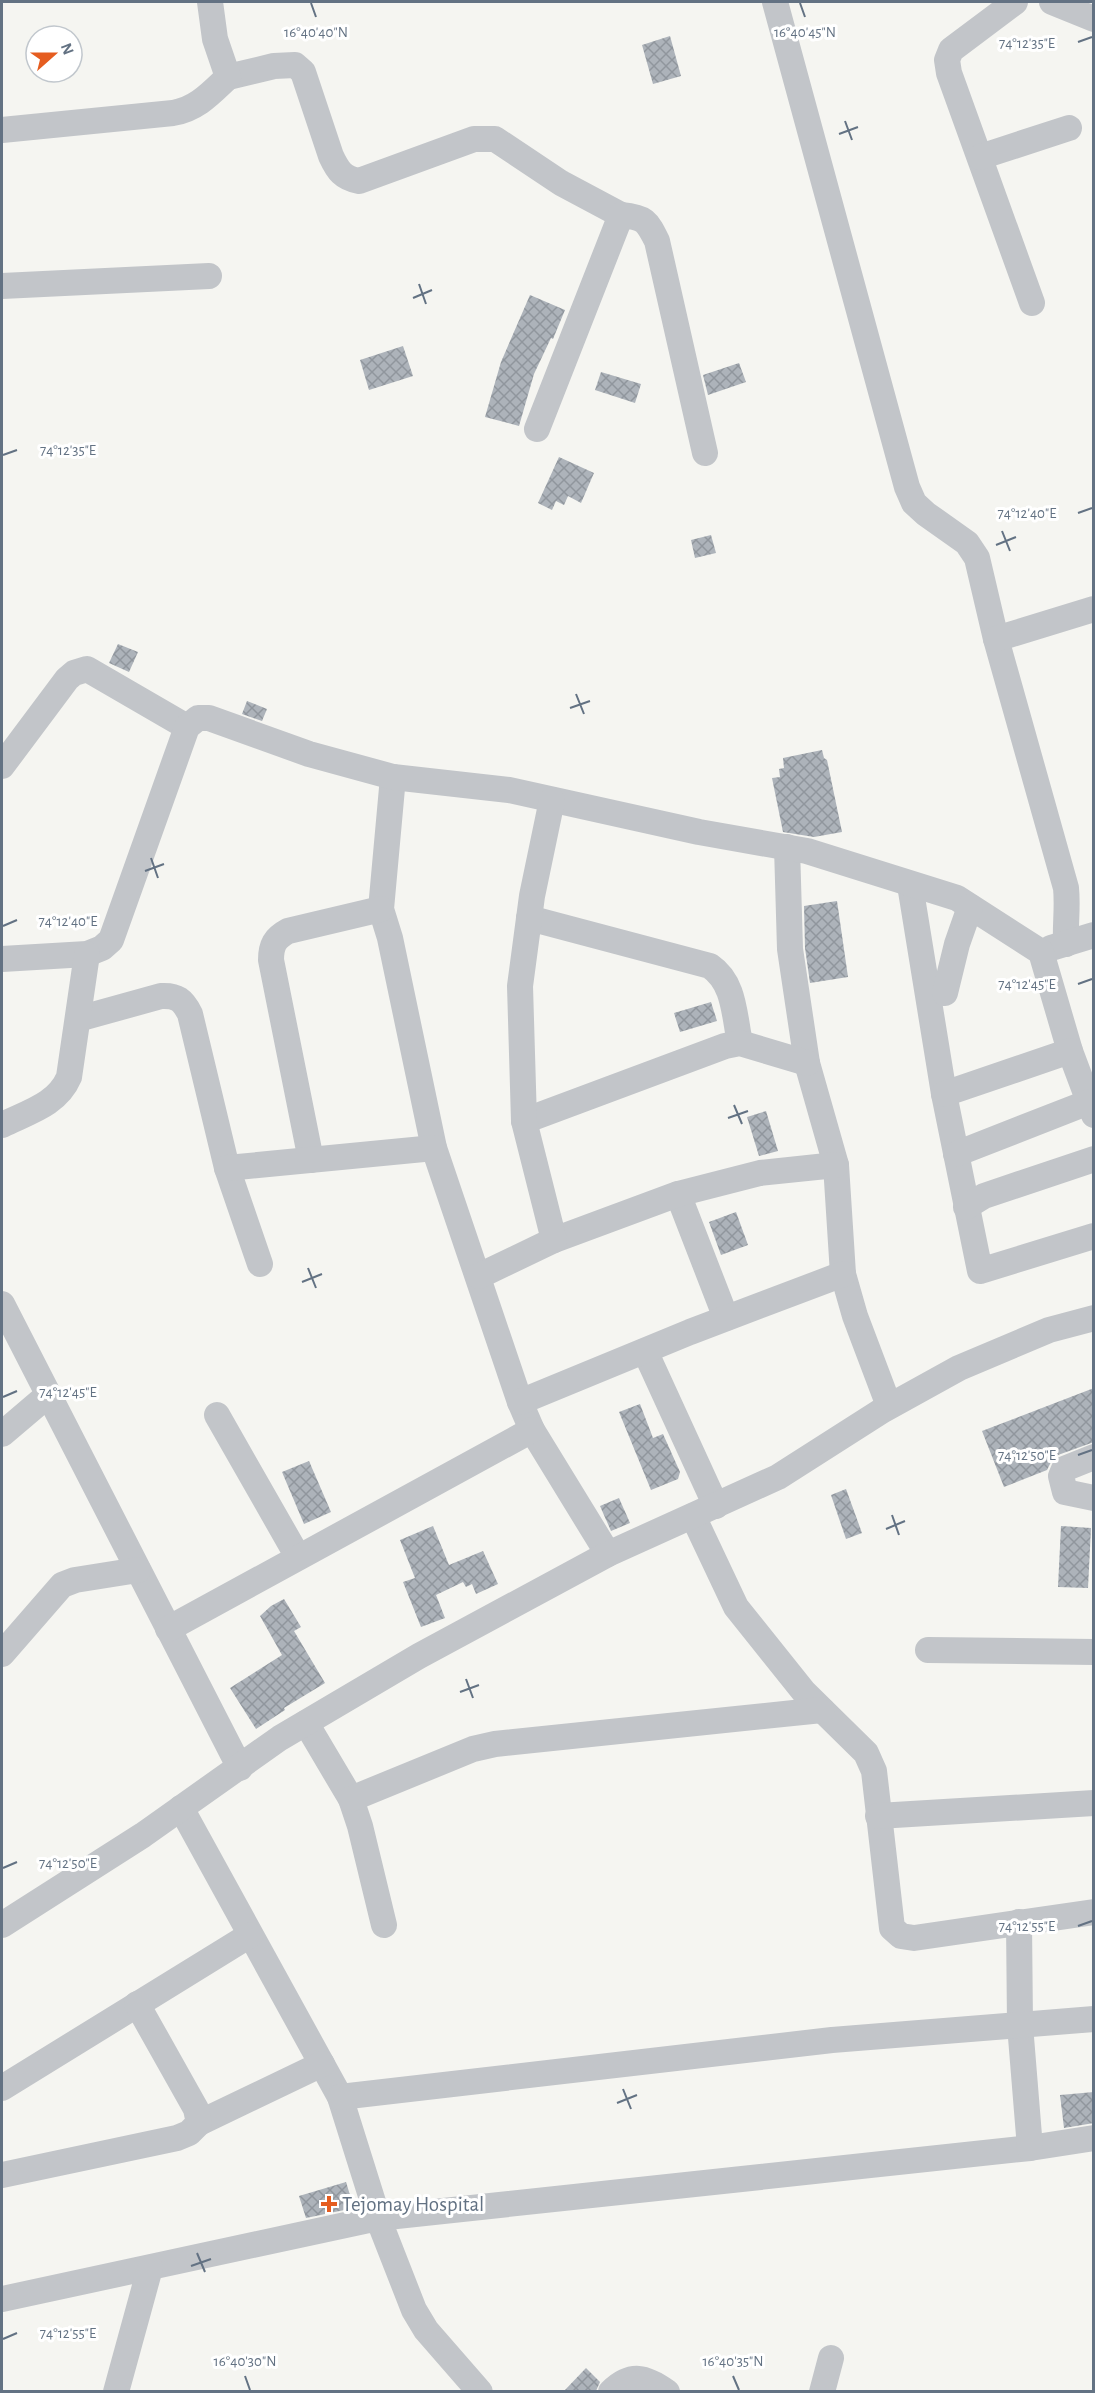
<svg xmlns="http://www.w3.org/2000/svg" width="1095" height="2393" font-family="'Alegreya Sans',sans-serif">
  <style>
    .building { fill: url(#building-cross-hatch) }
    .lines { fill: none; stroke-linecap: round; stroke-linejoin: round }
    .minor { stroke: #c2c5c9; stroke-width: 26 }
    .ticks { fill: none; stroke: #637283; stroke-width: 2 }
    .poi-dot { fill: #e55d20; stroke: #fff; stroke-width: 2 }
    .labels { text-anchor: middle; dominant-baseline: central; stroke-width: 6; stroke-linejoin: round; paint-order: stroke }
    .poi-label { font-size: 21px; fill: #637283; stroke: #fff; text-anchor: start }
    .ticks-label { font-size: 15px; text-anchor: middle; fill: #637283; stroke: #fff; stroke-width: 6; stroke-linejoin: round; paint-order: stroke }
  </style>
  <defs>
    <pattern id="building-cross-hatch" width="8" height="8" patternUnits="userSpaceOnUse" patternTransform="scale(1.5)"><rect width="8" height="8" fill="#adb3ba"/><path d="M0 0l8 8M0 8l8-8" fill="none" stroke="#90969d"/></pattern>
  </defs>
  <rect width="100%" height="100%" fill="#f5f5f1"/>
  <g class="building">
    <path d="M670,36L681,76L653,84L642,45Z"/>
    <path d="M530,295L565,310L553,339L551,338L534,374L519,426L485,417L501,362Z"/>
    <path d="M403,346L413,376L369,390L360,360Z"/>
    <path d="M739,363L746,382L708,395L703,375Z"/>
    <path d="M601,372L641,384L635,403L595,390Z"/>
    <path d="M559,457L594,473L581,503L568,496L564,505L556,501L552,510L538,503Z"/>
    <path d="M711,535L716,553L695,558L691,540Z"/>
    <path d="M118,644L138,652L129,672L109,663Z"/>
    <path d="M247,701L267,709L262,721L242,714Z"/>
    <path d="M822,750L824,758L827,760L842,832L814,837L783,832L772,778L780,777L779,769L784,768L783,758Z"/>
    <path d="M837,901L848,977L810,983L805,948L804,906Z"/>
    <path d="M711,1002L717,1021L680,1032L674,1013Z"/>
    <path d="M766,1111L778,1151L759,1156L747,1117Z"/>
    <path d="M736,1212L748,1245L721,1255L709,1222Z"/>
    <path d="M1094,1388V1442L1058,1455L1051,1462L1047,1470L1004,1487L982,1431Z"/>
    <path d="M640,1404L653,1438L663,1434L680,1472L678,1479L651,1490L619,1412Z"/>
    <path d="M309,1461L331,1512L304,1524L282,1472Z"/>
    <path d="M846,1489L862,1533L846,1539L831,1495Z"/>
    <path d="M619,1498L630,1523L611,1531L600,1506Z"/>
    <path d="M433,1526L449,1565L483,1551L498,1584L476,1594L472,1584L466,1587L463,1582L436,1595L445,1618L421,1627L403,1582L415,1578L400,1540Z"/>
    <path d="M1061,1526L1091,1528L1088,1588L1058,1587Z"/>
    <path d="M284,1599L301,1627L294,1631L325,1683L284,1708L285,1710L256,1729L230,1688L282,1655L260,1616L271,1606Z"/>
    <path d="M1094,2092V2123L1064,2128L1060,2095Z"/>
    <path d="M346,2182L354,2208L306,2218L299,2196Z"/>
    <path d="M586,2368L600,2382L596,2391H564Z"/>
  </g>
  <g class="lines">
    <g class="minor">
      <path d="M775,2L907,487L914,503L926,514L967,543L977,558L996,639L1066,888C1068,907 1065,925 1066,944"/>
      <path d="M1015,2L951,50L947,60L949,73L1032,303"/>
      <path d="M1052,2L1094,19"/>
      <path d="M228,77L274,66L295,65L303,72L331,156C338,171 343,178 359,181L474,139H495L561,183L621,215"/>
      <path d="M2,130L173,113C197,109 211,93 228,77L215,39L210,2"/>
      <path d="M980,157L1069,128"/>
      <path d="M2,286L209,276"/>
      <path d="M537,429L621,215C645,217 647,221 657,241L705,453"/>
      <path d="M996,639L1094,609"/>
      <path d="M2,766L67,679L74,673L87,669L187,727"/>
      <path d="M393,777L381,909L390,938L434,1148L520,1402L532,1430L608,1554"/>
      <path d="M787,847L790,949L807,1063L836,1165L843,1274L855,1316L889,1406"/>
      <path d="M910,885L944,1094L980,1271L1094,1236"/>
      <path d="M529,918L710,966C735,983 734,1015 740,1043"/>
      <path d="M1051,948L1094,935"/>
      <path d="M2,959L87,954L102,948L111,940L187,727L198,718H209L309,754L393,777L509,790L699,832L807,851L957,898L1041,952L1070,1051L1094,1115"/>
      <path d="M945,993L957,944L970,907"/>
      <path d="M78,1019L161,996C177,995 183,1000 190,1014L227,1168L260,1264"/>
      <path d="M944,1094L1070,1051"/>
      <path d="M524,1121L725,1046L740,1043L807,1063"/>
      <path d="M2,1125C28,1112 57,1105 69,1077L87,954"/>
      <path d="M956,1154L1089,1102"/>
      <path d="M311,1160L271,960C271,945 275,938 288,931L381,909"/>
      <path d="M227,1168L434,1148"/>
      <path d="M678,1194L726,1318"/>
      <path d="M966,1207L984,1196L1094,1159"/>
      <path d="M554,1240L678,1194L760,1173L836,1165"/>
      <path d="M479,1276L554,1240L524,1121L520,986L532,896L552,800"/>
      <path d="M2,1304L240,1768"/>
      <path d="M645,1351L716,1506"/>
      <path d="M520,1402L690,1332L843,1274"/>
      <path d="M217,1415L298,1557"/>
      <path d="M2,1434L48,1395"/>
      <path d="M1094,1457L1064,1469L1061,1476L1065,1492L1094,1498"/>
      <path d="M693,1516L736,1607L804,1692L866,1753L874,1771L892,1928L901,1936L914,1938L1094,1912"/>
      <path d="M168,1629L532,1430"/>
      <path d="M928,1650L1094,1652"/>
      <path d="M2,1654L62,1585L75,1580L138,1570"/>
      <path d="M306,1723L351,1799L360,1826L384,1925"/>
      <path d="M351,1799L473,1749L495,1744L822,1710"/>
      <path d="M181,1808L340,2097L378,2218L1030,2148L1094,2138"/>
      <path d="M878,1816L1094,1803"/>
      <path d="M1019,1922L1020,2025L1030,2148"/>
      <path d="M2,1925L143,1835L280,1738L419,1656L608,1554L778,1477L883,1410L959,1368L1049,1330L1094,1318"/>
      <path d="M2,2088L250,1935"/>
      <path d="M340,2097L832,2040L1094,2019"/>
      <path d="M199,2123L322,2064"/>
      <path d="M2,2175L177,2138L189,2133L199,2123L196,2109L137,2004"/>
      <path d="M2,2299L378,2218L414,2310L426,2330L480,2392"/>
      <path d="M116,2392L150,2268"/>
      <path d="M611,2392C631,2372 646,2377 667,2392"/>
      <path d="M822,2392L831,2358"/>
    </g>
  </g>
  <path class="ticks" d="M311,3L316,17M800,3L805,17M1078,42L1092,37M845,121L852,140M839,134L858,127M419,284L426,304M413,298L432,290M3,455L17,450M1078,513L1092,508M1002,531L1010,551M996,545L1016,537M576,694L584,714M570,708L590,701M151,858L158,878M145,871L164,864M3,926L17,920M1078,984L1092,979M734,1105L742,1124M728,1118L748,1111M308,1268L316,1288M302,1282L322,1274M3,1397L17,1391M1078,1455L1092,1450M892,1515L899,1535M886,1529L905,1521M466,1679L473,1698M460,1692L479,1685M3,1868L17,1862M1078,1926L1092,1921M623,2089L631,2109M617,2103L637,2095M197,2253L205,2272M191,2266L211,2259M3,2339L17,2333M245,2376L250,2390M733,2376L739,2390"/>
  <path class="poi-dot" d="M326 2195h6v6h6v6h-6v6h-6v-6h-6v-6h6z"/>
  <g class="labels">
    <g class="poi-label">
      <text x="342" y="2204">Tejomay Hospital</text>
    </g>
  </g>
  <g class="ticks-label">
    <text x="805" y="37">16°40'45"N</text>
    <text x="316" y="37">16°40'40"N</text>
    <text x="1027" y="48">74°12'35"E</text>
    <text x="68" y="455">74°12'35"E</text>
    <text x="1027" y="518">74°12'40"E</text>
    <text x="68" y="926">74°12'40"E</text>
    <text x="1027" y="989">74°12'45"E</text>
    <text x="68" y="1397">74°12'45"E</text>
    <text x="1027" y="1460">74°12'50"E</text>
    <text x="68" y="1868">74°12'50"E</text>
    <text x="1027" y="1931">74°12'55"E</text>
    <text x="68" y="2338">74°12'55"E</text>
    <text x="245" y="2366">16°40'30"N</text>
    <text x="733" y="2366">16°40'35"N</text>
  </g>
  <rect width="1095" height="2393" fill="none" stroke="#637283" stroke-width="6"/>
  <g transform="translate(54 54) rotate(69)"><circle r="28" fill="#ffffff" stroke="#c1c7cd" stroke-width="1.5"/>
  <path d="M0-4.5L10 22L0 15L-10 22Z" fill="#e55d20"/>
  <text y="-9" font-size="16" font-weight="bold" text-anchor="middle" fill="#637283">N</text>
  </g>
</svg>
